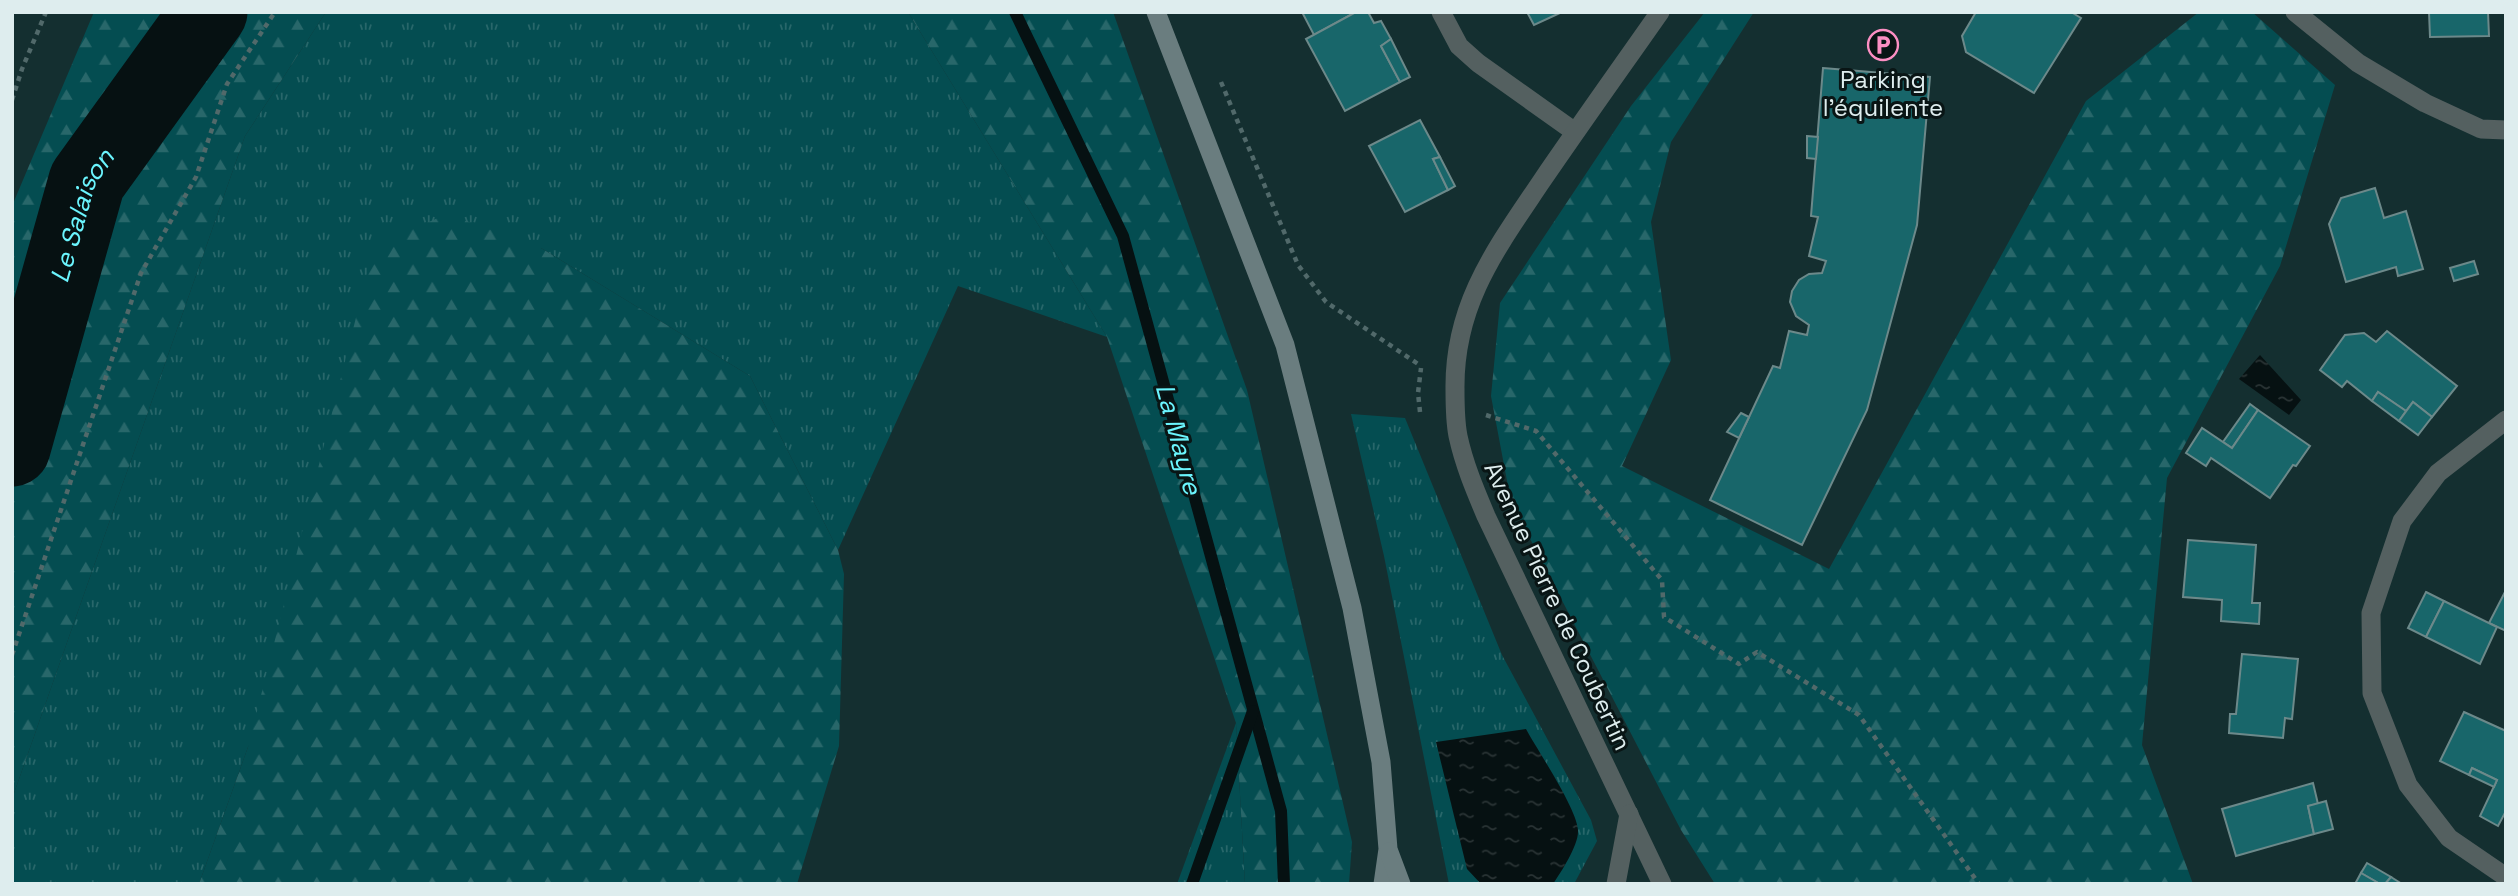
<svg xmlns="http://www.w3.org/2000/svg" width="2518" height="896" font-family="'Space Grotesk',sans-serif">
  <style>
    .grass { fill: url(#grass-tufts) }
    .forest { fill: url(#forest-firs) }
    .water { fill: url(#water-ripples) }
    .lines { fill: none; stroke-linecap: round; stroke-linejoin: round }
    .stream { stroke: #061112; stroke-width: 12 }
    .river { stroke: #061112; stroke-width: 77 }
    .building { fill: #18666a; stroke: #6c898a; stroke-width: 2 }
    .path { stroke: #51696a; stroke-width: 4.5; stroke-dasharray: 5 5; stroke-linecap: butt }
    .minor { stroke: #546060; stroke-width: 19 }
    .secondary { stroke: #6a7d7f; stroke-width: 19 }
    .labels { text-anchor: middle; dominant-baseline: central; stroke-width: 6; stroke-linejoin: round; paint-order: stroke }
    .poi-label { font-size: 24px; fill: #deedee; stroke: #091515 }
    .street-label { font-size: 24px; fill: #deedee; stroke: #091515 }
    .water-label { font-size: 26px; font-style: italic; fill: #6bf5fe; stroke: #091515 }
  </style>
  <defs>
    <pattern id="grass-tufts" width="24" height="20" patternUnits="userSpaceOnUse" patternTransform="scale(1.75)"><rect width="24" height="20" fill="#044d51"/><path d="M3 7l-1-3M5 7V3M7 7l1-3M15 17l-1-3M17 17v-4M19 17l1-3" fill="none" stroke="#28676a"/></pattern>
    <pattern id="forest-firs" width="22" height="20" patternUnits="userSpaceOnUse" patternTransform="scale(1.75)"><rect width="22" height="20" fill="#044d51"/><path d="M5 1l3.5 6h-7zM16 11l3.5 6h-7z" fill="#28676a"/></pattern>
    <pattern id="water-ripples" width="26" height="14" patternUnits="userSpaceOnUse" patternTransform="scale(1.75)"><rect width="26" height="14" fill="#061112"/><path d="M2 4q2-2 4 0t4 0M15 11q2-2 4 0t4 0" fill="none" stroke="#2a3435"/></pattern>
  </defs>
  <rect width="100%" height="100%" fill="#142f30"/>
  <g class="grass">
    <path d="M326,12H908L1107,337L958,286L838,550L750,376L541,248L248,747L199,884H12V799L245,136Z"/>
    <path d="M1351,414L1405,418L1502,655L1591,820L1597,841L1574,884H1449L1384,556Z"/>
    <path d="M1236,723L1245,884H1177Z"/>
  </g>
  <g class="forest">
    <path d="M94,12H326L245,136L12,799V206Z"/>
    <path d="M908,12H1113L1247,390L1352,842L1349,884H1245L1236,723L1107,337Z"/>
    <path d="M1705,12H1754L1671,142L1651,222L1671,360L1622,466L1829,569L2086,101L2199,12H2252L2335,85L2280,266L2167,478L2142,745L2193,884H1715L1681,830L1511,502L1491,396L1500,303L1631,106Z"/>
    <path d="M447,214L541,248L750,376L838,550L844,574L839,746L797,884H199L248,747L374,246Z"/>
  </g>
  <g class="water">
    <path d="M2260,355L2301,400L2289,415L2239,379Z"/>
    <path d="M1526,729C1538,751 1577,809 1578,830C1579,845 1561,872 1553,884H1481L1467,869L1436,742Z"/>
  </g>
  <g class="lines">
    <g class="stream">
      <path d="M1015,12L1123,236L1281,811L1284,884"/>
      <path d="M1192,884L1253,711"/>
    </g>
    <path class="river" id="s1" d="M12,448L87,181L209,12"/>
  </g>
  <g class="building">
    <path d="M1302,12H1356L1314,35Z"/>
    <path d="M1356,12H1368L1374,23L1381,21L1391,39L1381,46L1400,82L1345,111L1306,39Z"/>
    <path d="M1527,12H1562L1534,25Z"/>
    <path d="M1976,12H2071L2081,18L2034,93L1966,52L1962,36Z"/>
    <path d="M2429,12H2488L2489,36L2430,37Z"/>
    <path d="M1391,39L1410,77L1400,82L1381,46Z"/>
    <path d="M1823,68L1930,77L1917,225L1867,410L1802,545L1710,500L1773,366L1780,368L1789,331L1807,335L1809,325L1796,316L1790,302L1792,291L1799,280L1809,274L1822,273L1826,261L1809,256L1818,217L1811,216Z"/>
    <path d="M1420,120L1440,157L1433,159L1448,190L1405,212L1369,146Z"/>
    <path d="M1807,136L1818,137L1816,159L1807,158Z"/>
    <path d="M1440,157L1455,186L1448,190L1433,159Z"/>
    <path d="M2375,188L2384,218L2406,211L2423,269L2398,276L2396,267L2346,282L2329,224L2341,198Z"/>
    <path d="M2474,261L2478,274L2454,281L2450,268Z"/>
    <path d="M2387,331L2457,386L2432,417L2413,402L2406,411L2378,392L2372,401L2347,381L2342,387L2320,370L2345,335L2364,333L2376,342Z"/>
    <path d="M2378,392L2406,411L2399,421L2372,401Z"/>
    <path d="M2413,402L2432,417L2418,435L2399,421Z"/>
    <path d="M2250,404L2258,410L2232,448L2223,442Z"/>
    <path d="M2258,410L2310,446L2296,466L2293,465L2270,498L2211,458L2206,466L2186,453L2202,428L2232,448Z"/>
    <path d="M1741,413L1749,417L1739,438L1727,432Z"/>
    <path d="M2188,540L2256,545L2252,603H2260L2259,624L2221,621L2222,600L2183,597Z"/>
    <path d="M2506,590V631L2489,623Z"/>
    <path d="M2426,592L2444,601L2426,637L2408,628Z"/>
    <path d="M2444,601L2497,627L2480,664L2426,637Z"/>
    <path d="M2242,654L2298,659L2292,719L2285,718L2283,738L2229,733L2230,714H2236Z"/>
    <path d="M2464,712L2506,731V811L2498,826L2480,816L2497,780L2472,768L2469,775L2440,761Z"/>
    <path d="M2472,768L2497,780L2494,787L2469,775Z"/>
    <path d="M2313,783L2318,804L2308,806L2314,834L2236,856L2222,809Z"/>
    <path d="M2326,801L2333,829L2314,834L2308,806Z"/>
    <path d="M2367,863L2391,877L2385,884H2380L2361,873Z"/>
    <path d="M2361,873L2380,884H2355Z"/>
    <path d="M2391,877L2402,884H2385Z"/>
  </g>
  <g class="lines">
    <g class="path">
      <path d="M1221,82L1298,265L1326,302L1421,366"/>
      <path d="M12,100L22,69L46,12"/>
      <path d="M1420,412L1418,393L1421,368"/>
      <path d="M1486,415L1536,431L1662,580L1664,617L1739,664L1757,652L1859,715L1979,884"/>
      <path d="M12,655L141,273L196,177L227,84L275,12"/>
    </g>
    <g class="minor">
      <path d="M1441,12L1459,46L1478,63L1575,132"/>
      <path d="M1660,12C1620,69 1580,125 1541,182C1496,249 1454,304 1455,389C1455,404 1455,421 1458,436C1464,464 1475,490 1486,516L1662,884"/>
      <path d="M2295,12L2358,63L2425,103L2481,129L2506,130"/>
      <path d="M2506,420L2438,473L2402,521L2371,613L2372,693L2408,785L2449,838L2506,877"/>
      <path d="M1616,884L1629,814"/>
    </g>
    <g class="secondary">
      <path d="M1156,12L1285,345L1352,608L1381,762L1388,849L1383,884"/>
      <path d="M1389,852L1401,884"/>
    </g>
  </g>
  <defs>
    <g id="parking-ring" transform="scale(1.575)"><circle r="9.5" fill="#091515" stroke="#fc8fc3" stroke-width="1.5"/><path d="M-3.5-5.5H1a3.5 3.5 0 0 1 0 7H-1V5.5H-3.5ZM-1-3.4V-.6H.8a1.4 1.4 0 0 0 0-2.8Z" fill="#fc8fc3"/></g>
  </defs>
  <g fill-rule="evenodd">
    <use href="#parking-ring" x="1883" y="45"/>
  </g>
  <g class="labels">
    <g class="poi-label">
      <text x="1883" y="79">Parking<tspan x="1883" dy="28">l'équilente</tspan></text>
    </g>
    <g class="street-label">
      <text transform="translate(1558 606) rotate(65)">Avenue Pierre de Coubertin</text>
    </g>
    <g class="water-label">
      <text stroke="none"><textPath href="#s1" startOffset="243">Le Salaison</textPath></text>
      <text transform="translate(1179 439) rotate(75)">La Mayre</text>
    </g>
  </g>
  <rect width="2518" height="896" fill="none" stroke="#deedee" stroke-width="28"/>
</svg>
